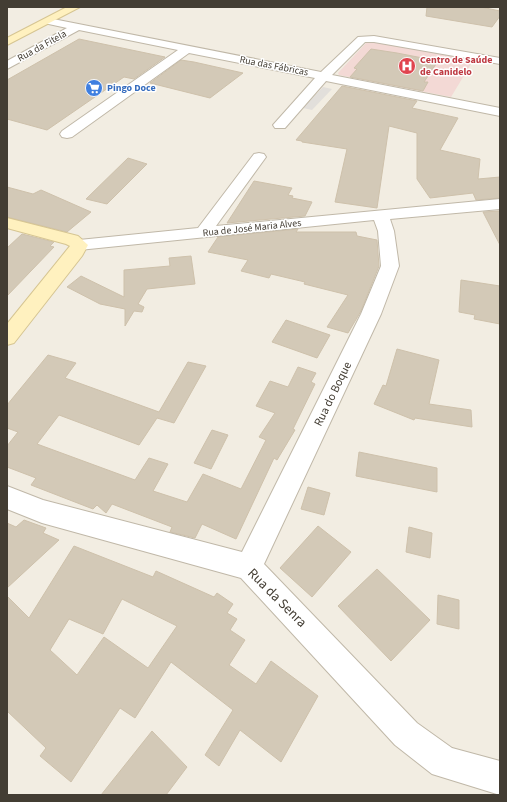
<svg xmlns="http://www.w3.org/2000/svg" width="507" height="802" font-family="'Source Sans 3',sans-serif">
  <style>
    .medical { fill: #f3d9d5 }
    .parking { fill: #e2dfdb }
    .building { fill: #d3c9b7; stroke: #cec1ab; fill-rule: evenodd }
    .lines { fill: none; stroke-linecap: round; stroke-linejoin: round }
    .street-casing { stroke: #c0b8a8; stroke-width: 2 }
    .secondary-casing { stroke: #d6c592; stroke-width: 2 }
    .street { fill: #fff; fill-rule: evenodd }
    .secondary { fill: #fff1bf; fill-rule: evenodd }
    .labels { text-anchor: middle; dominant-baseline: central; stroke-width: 3; stroke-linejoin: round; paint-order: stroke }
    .far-street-label { font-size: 10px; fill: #433d33; stroke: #fff }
    .far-health-label { font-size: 10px; font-weight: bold; fill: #be3a42; stroke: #fff; text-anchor: start }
    .far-shop-label { font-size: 10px; font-weight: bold; fill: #366cbe; stroke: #fff; text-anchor: start }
    .street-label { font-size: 12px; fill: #433d33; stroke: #fff }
    .near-street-label { font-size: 14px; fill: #433d33; stroke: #fff }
  </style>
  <rect width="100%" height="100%" fill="#f2ede2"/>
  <path class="medical" d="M368,41L474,59L451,97L339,75L338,73Z"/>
  <path class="parking" d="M323,87L332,89L312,110L303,108Z"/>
  <g class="building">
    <path d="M427,7H481L500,11V16L492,27L426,16Z"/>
    <path d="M79,39L165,57L134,79L124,77L47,130L7,119V80Z"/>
    <path d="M371,49L397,53L438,61L424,82H428L423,91L350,77L357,69L354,68Z"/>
    <path d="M181,60L194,62L243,73L210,98L150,83Z"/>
    <path d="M342,86L417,101L412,108L458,118L440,150L480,159L478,179L500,177V198L476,200L473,193L430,198L417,179V133L389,126L377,208L335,202L347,149L302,142V141L296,140Z"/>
    <path d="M128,158L147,164L107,204L86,199Z"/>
    <path d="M254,181L292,188L288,195L293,196L292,198L312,202L305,216L227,223Z"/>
    <path d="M7,187L33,194L41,190L91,212L67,232L7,217Z"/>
    <path d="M500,211V245L483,212Z"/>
    <path d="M298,229L296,232H356L357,236L377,240L379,266L361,311L348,333L327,327L348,295L304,284L305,282L271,274L269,278L241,271L248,260L208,252L218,237Z"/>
    <path d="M22,234L54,242L50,246L54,247L7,296V248Z"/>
    <path d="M191,256L195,284L147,289L138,304L144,307L142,312L134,311L125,326V309L100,304L67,287L81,276L124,297V270L170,266L169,258Z"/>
    <path d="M461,280L500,286V324L474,319L475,315L459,312Z"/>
    <path d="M286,320L330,335L317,358L272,342Z"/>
    <path d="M397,349L439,360L429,404L471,410L472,427L415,418L414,420L374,404L383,385L386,386Z"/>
    <path d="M48,355L76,363L65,378L159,412L188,362L206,366L174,423L157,418L139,445L59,415L37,444L135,480L149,458L168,464L153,491L187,502L203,474L241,489L266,440L259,437L275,413L256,406L270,381L288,387L298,367L316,373L311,382L315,384L293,429L295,430L277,460L274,458L236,539L202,524L195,538L170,532L172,527L112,504L106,513L97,505L93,509L31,485L36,478L7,467V446L18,432L7,428V405Z"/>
    <path d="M212,430L228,435L211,469L194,463Z"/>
    <path d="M359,452L437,468V492L356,476Z"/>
    <path d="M308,487L330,493L324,515L301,509Z"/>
    <path d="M24,520L46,528L43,533L59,540L7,588V523L16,527Z"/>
    <path d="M318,526L351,552L312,597L280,568Z"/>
    <path d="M409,527L432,533L430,558L406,552Z"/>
    <path d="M74,546L153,577L156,571L214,597L217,593L233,604L227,613L237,619L230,630L245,640L229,665L256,684L271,661L318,696L281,762L240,730L219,766L205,755L233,710L171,662L135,718L120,708L71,782L40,756L46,748L7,711V596L29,618ZM122,599L177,626L148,668L104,637L77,675L50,650L69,619L103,634Z"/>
    <path d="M377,569L430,620L391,661L338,606Z"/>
    <path d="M438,595L459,600V629L437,624Z"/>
    <path d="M152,731L187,767L166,795H101Z"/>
  </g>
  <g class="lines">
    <g class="street-casing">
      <g id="street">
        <path d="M48,18L321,72L358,37L374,36L500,58V64L374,42H365L332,75L500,108V116L326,81L285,128H275L273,125L315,78L189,53L72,137L67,138L62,137L60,134L62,131L178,50L79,30L7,69V61L67,28L44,23L43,21Z"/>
        <path d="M259,153L264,154L266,157L216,226L500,199V209L390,219L394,231L399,266L381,314L264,564L417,723L452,748L500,761V795L432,774L395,745L241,578L42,523L7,509V486L43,500L242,552L361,314L381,266L378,231L374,220L79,250L73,249L70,245L73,241L79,240L198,228L254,154Z"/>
      </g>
    </g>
    <g class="secondary-casing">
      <g id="secondary">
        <path d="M67,7H80L7,45V38Z"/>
        <path d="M7,218L78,236L88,245L82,256L14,343L7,345V324L70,246L66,244L7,228Z"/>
      </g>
    </g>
    <use href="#street" class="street"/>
    <use href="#secondary" class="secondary"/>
  </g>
  <defs>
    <g id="hospital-disc" transform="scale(0.9)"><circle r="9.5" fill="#e0444e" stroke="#fff"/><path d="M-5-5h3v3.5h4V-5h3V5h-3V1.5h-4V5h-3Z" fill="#fff"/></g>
    <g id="supermarket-disc" transform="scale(0.9)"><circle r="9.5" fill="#3f7fe0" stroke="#fff"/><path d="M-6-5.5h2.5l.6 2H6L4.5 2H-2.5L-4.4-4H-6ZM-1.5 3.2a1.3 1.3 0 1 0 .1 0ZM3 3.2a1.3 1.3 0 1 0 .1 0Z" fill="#fff"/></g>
  </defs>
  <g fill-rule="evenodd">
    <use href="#hospital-disc" x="407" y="66"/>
    <use href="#supermarket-disc" x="94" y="88"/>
  </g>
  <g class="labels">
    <g class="far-street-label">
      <text transform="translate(42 46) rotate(-29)">Rua da Fitela</text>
      <text transform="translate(274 66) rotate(11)">Rua das Fábricas</text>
      <text transform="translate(252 228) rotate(-6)">Rua de José Maria Alves</text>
    </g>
    <g class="far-health-label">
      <text x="420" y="60">Centro de Saúde<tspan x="420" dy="12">de Canidelo</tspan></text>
    </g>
    <g class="far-shop-label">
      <text x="107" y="88">Pingo Doce</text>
    </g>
    <g class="street-label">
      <text transform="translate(333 394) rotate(-64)">Rua do Boque</text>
    </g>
    <g class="near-street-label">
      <text transform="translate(277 598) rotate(45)">Rua da Senra</text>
    </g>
  </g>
  <rect width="507" height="802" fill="none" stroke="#433d33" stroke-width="16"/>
</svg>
